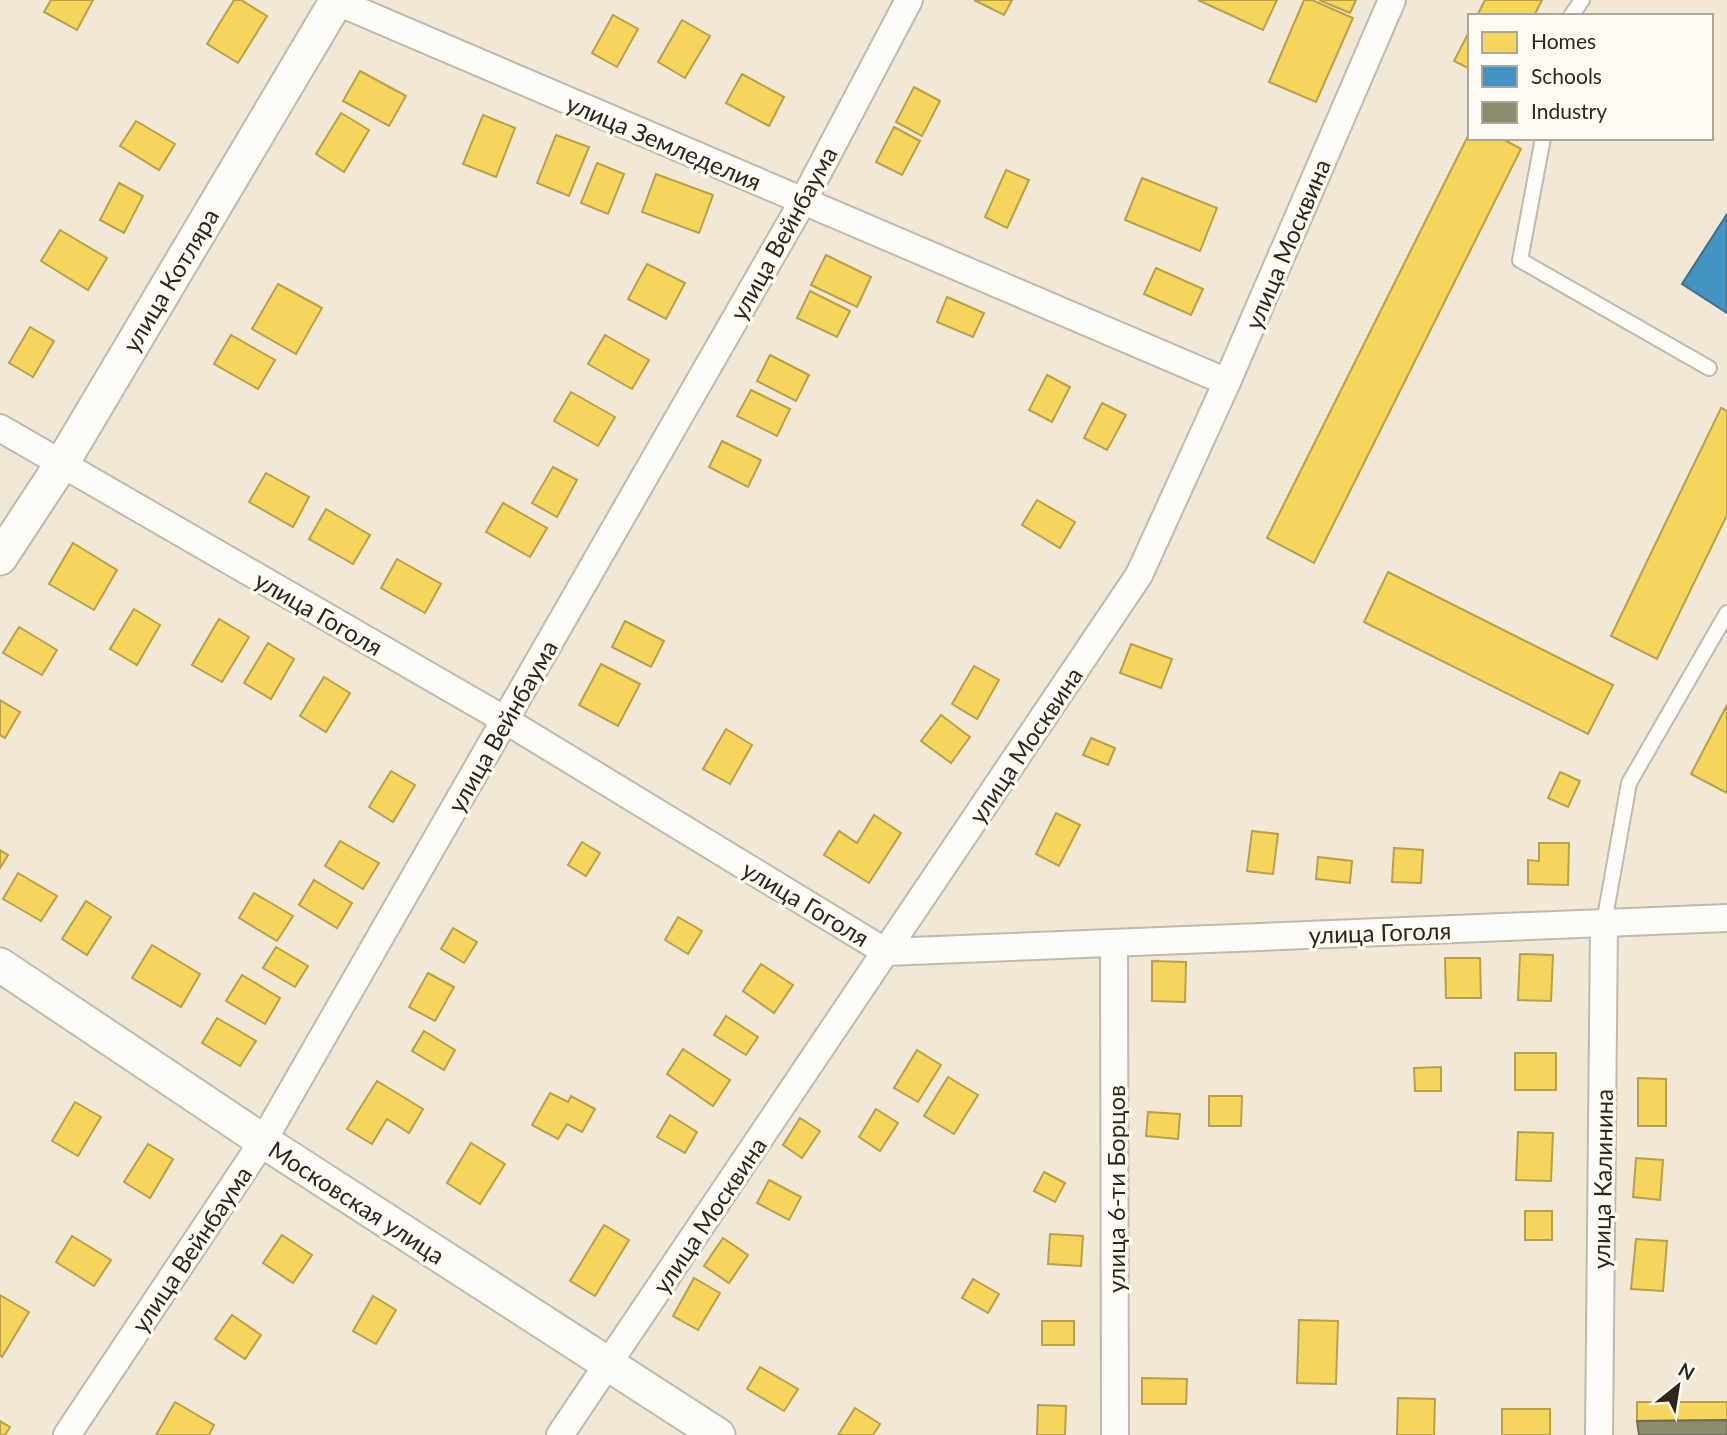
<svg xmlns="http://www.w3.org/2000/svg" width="1727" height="1435" font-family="Lato,sans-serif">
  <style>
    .homes { fill: #f6d55c; stroke: #baa048; stroke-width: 2 }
    .schools { fill: #4393c3; stroke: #3c7290; stroke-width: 2 }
    .industry { fill: #8c8c6e; stroke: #706d55; stroke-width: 2 }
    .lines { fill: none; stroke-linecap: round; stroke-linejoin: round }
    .service-casing { stroke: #c1b9ac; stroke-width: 18 }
    .minor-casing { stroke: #c1b9ac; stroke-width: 30 }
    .tertiary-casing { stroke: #c1b9ac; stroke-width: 37 }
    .service { stroke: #fdfcf9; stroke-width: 14 }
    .minor { stroke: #fdfcf9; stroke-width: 26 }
    .tertiary { stroke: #fdfcf9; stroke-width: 33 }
    .labels { text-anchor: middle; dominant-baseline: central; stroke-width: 7; stroke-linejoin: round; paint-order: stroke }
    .street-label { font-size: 24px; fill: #2d261a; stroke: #fefaf4 }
  </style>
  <rect width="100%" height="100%" fill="#f2e8d6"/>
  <g class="homes">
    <path d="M51,0H93L77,30L44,12Z"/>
    <path d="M234,0H241L267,16L238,63L207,44Z"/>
    <path d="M974,0H1012L1004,15Z"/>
    <path d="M1198,0H1277L1263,30Z"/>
    <path d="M1304,0H1312L1353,18L1316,102L1269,82Z"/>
    <path d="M1319,0H1356L1350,13Z"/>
    <path d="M1485,0H1542L1534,16H1477Z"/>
    <path d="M613,15L638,29L617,67L592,53Z"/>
    <path d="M682,20L710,36L685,78L658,62Z"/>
    <path d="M1470,30V69L1454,61Z"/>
    <path d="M360,71L406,96L389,126L343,101Z"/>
    <path d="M742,74L784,97L769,126L726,103Z"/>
    <path d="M914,87L940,101L922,136L896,122Z"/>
    <path d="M341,113L369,130L344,172L316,154Z"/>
    <path d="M483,115L515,128L496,177L463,164Z"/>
    <path d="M136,121L175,144L159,170L120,146Z"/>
    <path d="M894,127L920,141L902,175L876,162Z"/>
    <path d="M1470,132V138H1501L1521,149L1314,563L1267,538Z"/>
    <path d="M556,135L589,147L569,196L537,183Z"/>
    <path d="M597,163L624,174L608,214L581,203Z"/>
    <path d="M1006,170L1029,180L1007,228L985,217Z"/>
    <path d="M656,174L713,195L699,233L642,212Z"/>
    <path d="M1142,178L1217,208L1200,251L1125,220Z"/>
    <path d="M119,183L143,196L124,233L100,220Z"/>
    <path d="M60,230L107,258L88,290L41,261Z"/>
    <path d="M826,255L871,277L857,307L811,285Z"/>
    <path d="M647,264L685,283L666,319L628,299Z"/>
    <path d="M1156,268L1203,289L1191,315L1144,294Z"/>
    <path d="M278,284L322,308L296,354L252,329Z"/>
    <path d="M810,291L850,311L837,337L797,318Z"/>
    <path d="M947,297L984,313L973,337L937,322Z"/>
    <path d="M30,327L54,341L33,377L9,363Z"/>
    <path d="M231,335L275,360L258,389L214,364Z"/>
    <path d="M605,335L649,360L632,389L588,364Z"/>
    <path d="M770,355L809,375L796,401L757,381Z"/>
    <path d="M1047,375L1070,387L1052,422L1029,410Z"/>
    <path d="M751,390L790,409L777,436L737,416Z"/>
    <path d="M571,392L615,417L598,446L554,421Z"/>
    <path d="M1102,403L1126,415L1107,450L1084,438Z"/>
    <path d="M1721,408L1727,411V515L1657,659L1611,636Z"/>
    <path d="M722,441L761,460L748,487L709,467Z"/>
    <path d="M553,467L577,480L557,517L532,503Z"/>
    <path d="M266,473L309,497L293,527L249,502Z"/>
    <path d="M1037,500L1075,522L1060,548L1022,525Z"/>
    <path d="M503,503L547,528L530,557L486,532Z"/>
    <path d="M326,509L370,535L353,564L309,539Z"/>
    <path d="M73,543L117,570L94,610L49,584Z"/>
    <path d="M397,559L441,584L425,613L381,588Z"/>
    <path d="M1388,572L1613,685L1588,734L1364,622Z"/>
    <path d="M134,609L160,625L137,665L110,649Z"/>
    <path d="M219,619L249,637L222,682L192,665Z"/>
    <path d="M625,621L664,641L651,667L612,647Z"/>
    <path d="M19,627L57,650L42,675L3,653Z"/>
    <path d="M268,643L294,659L271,699L244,683Z"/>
    <path d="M1131,644L1172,659L1161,688L1120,673Z"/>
    <path d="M601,664L640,684L618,726L579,705Z"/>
    <path d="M974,666L999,680L977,719L952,704Z"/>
    <path d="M324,677L350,693L326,732L300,716Z"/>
    <path d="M0,700L20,712L5,738L0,735Z"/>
    <path d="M1727,705V793L1691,774Z"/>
    <path d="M941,715L970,737L951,763L921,741Z"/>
    <path d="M726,729L752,745L730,784L703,769Z"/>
    <path d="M1091,738L1115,748L1108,765L1083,755Z"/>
    <path d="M391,771L415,785L393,822L369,807Z"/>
    <path d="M1560,772L1580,781L1568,807L1548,798Z"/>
    <path d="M1056,813L1080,825L1059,866L1036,854Z"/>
    <path d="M874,815L901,833L869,883L824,855L839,831L857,843Z"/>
    <path d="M1252,831L1278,834L1273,874L1247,871Z"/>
    <path d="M340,841L379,863L363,889L325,866Z"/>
    <path d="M582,842L600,853L586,876L568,865Z"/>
    <path d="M1539,843H1569L1568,885L1528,884V860L1539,861Z"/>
    <path d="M1394,848L1423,850L1421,883L1392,882Z"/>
    <path d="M0,850L8,855L0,868Z"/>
    <path d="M1318,857L1352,861L1350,883L1316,879Z"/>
    <path d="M18,873L57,896L41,921L3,899Z"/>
    <path d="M314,880L352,903L337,928L299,905Z"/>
    <path d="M254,893L293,916L277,941L239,918Z"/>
    <path d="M86,901L111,917L87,955L62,939Z"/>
    <path d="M678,917L702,931L688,954L665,940Z"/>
    <path d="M453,928L477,942L464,963L441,949Z"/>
    <path d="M152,945L200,974L181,1007L132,978Z"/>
    <path d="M276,947L308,966L295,987L263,968Z"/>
    <path d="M1520,954L1553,955L1551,1001L1518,1000Z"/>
    <path d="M1445,958H1480L1481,998H1446Z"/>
    <path d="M1152,961L1186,962L1185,1002L1152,1001Z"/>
    <path d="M761,964L793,985L774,1013L743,991Z"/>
    <path d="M428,973L454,987L435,1021L409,1007Z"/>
    <path d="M242,975L280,998L265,1024L226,1001Z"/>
    <path d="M726,1016L758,1037L746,1055L714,1035Z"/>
    <path d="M217,1018L256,1041L240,1066L202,1043Z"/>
    <path d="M424,1031L455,1050L444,1070L412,1051Z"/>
    <path d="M683,1049L730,1080L713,1106L667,1074Z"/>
    <path d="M917,1050L941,1065L918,1102L894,1088Z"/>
    <rect x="1515" y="1053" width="41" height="37"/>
    <path d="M1441,1067V1091H1415L1414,1068Z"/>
    <path d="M948,1077L978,1095L954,1134L924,1116Z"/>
    <path d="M1638,1078L1666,1079V1126H1638Z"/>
    <path d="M377,1081L423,1109L409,1133L387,1119L372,1144L347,1129Z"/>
    <path d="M550,1093L568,1102L571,1096L595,1109L582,1132L567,1124L558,1139L532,1125Z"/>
    <path d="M1209,1096H1242L1241,1126H1209Z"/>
    <path d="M75,1102L101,1117L78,1156L52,1141Z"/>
    <path d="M876,1109L898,1123L880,1151L859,1137Z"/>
    <path d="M1148,1112L1180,1114L1178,1139L1146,1136Z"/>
    <path d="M670,1115L697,1132L685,1153L657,1137Z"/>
    <path d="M800,1118L820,1131L802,1158L783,1145Z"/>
    <path d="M1518,1132L1553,1133L1551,1181L1516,1180Z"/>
    <path d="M471,1143L505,1164L480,1204L447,1183Z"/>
    <path d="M148,1144L173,1159L150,1198L124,1182Z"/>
    <path d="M1636,1158L1663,1160L1660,1200L1633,1197Z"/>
    <path d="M1044,1172L1065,1183L1055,1202L1034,1191Z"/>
    <path d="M769,1180L801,1197L789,1220L757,1203Z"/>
    <rect x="1525" y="1211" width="27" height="29"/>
    <path d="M604,1225L629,1240L595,1296L570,1281Z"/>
    <path d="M1050,1234L1083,1236L1081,1266L1048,1264Z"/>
    <path d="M282,1235L312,1255L293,1283L263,1263Z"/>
    <path d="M72,1236L111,1260L94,1286L56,1262Z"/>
    <path d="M723,1238L748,1255L729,1283L704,1266Z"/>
    <path d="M1636,1239L1667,1241L1663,1291L1631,1289Z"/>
    <path d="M694,1278L720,1293L698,1330L673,1316Z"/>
    <path d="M973,1279L999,1294L988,1313L962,1298Z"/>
    <path d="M0,1295L29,1312L2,1357L0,1355Z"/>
    <path d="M373,1296L396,1310L376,1344L353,1331Z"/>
    <path d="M232,1315L261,1335L245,1359L215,1339Z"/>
    <path d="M1299,1320L1338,1321L1336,1384L1297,1383Z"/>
    <rect x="1042" y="1321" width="32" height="24"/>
    <path d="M760,1367L798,1389L784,1411L747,1389Z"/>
    <path d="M1142,1378L1187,1379L1186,1404H1142Z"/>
    <path d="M1398,1398L1435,1399L1434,1435H1397Z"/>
    <path d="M175,1402L214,1425L209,1435H156Z"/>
    <path d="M1637,1402H1727V1420L1637,1421Z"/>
    <path d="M1038,1405L1066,1406L1065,1435H1037Z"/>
    <path d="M855,1408L880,1424L873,1435H838Z"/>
    <rect x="1502" y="1409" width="48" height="26"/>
    <path d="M0,1421L10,1427L5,1435H0Z"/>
  </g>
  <path class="schools" d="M1727,214V313L1682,284Z"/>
  <path class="industry" d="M1727,1420V1435H1639L1637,1421Z"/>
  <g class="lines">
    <g class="service-casing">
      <g id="service">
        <path d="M1571,16L1582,0"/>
        <path d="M1543,138L1520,260L1709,368"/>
        <path d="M1604,923L1629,783L1727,613"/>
      </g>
    </g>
    <g class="minor-casing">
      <g id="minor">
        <path d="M333,0L1227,382"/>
        <path d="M0,428L505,720L886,952L1727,918"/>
        <path d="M1114,943L1115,1435"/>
        <path d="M67,1435L263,1141L803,201L909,0"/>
        <path d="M560,1435L1139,575L1227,382L1392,0"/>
        <path d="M1599,1435L1604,923"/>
      </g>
    </g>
    <g class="tertiary-casing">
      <g id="tertiary">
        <path d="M0,558L61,465L337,0"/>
        <path d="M0,965L263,1141L718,1435"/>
      </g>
    </g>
    <use href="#service" class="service"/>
    <use href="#minor" class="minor"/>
    <use href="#tertiary" class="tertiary"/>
  </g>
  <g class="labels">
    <g class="street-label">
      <text transform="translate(664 142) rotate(23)">улица Земледелия</text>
      <text transform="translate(783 233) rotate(-61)">улица Вейнбаума</text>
      <text transform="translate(1287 244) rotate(-67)">улица Москвина</text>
      <text transform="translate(170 280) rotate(-59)">улица Котляра</text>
      <text transform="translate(319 613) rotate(30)">улица Гоголя</text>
      <text transform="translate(502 726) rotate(-60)">улица Вейнбаума</text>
      <text transform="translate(1025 745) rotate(-56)">улица Москвина</text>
      <text transform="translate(806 903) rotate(31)">улица Гоголя</text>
      <text transform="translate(1380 932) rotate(-2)">улица Гоголя</text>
      <text transform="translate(1602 1179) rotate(-89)">улица Калинина</text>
      <text transform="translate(1115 1189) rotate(-90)">улица 6-ти Борцов</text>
      <text transform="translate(357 1202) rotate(33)">Московская улица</text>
      <text transform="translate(709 1215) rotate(-56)">улица Москвина</text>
      <text transform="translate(191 1249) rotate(-56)">улица Вейнбаума</text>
    </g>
  </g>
  <rect x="1468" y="14" width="245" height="126" fill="#fefaf4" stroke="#aaa59d" stroke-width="2"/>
  <rect x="1482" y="32" width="35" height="21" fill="#f6d55c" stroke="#aaa59d" stroke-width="2"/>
  <text x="1531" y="49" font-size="21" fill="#2d261a">Homes</text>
  <rect x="1482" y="66" width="35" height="21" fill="#4393c3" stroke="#aaa59d" stroke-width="2"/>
  <text x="1531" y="84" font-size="21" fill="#2d261a">Schools</text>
  <rect x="1482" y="102" width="35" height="21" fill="#8c8c6e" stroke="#aaa59d" stroke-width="2"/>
  <text x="1531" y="119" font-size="21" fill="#2d261a">Industry</text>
  <g transform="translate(1678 1386) rotate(30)" stroke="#fefaf4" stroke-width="5" paint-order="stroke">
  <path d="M0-5L12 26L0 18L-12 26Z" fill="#2d261a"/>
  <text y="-10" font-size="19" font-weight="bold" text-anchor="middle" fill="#2d261a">N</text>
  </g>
</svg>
